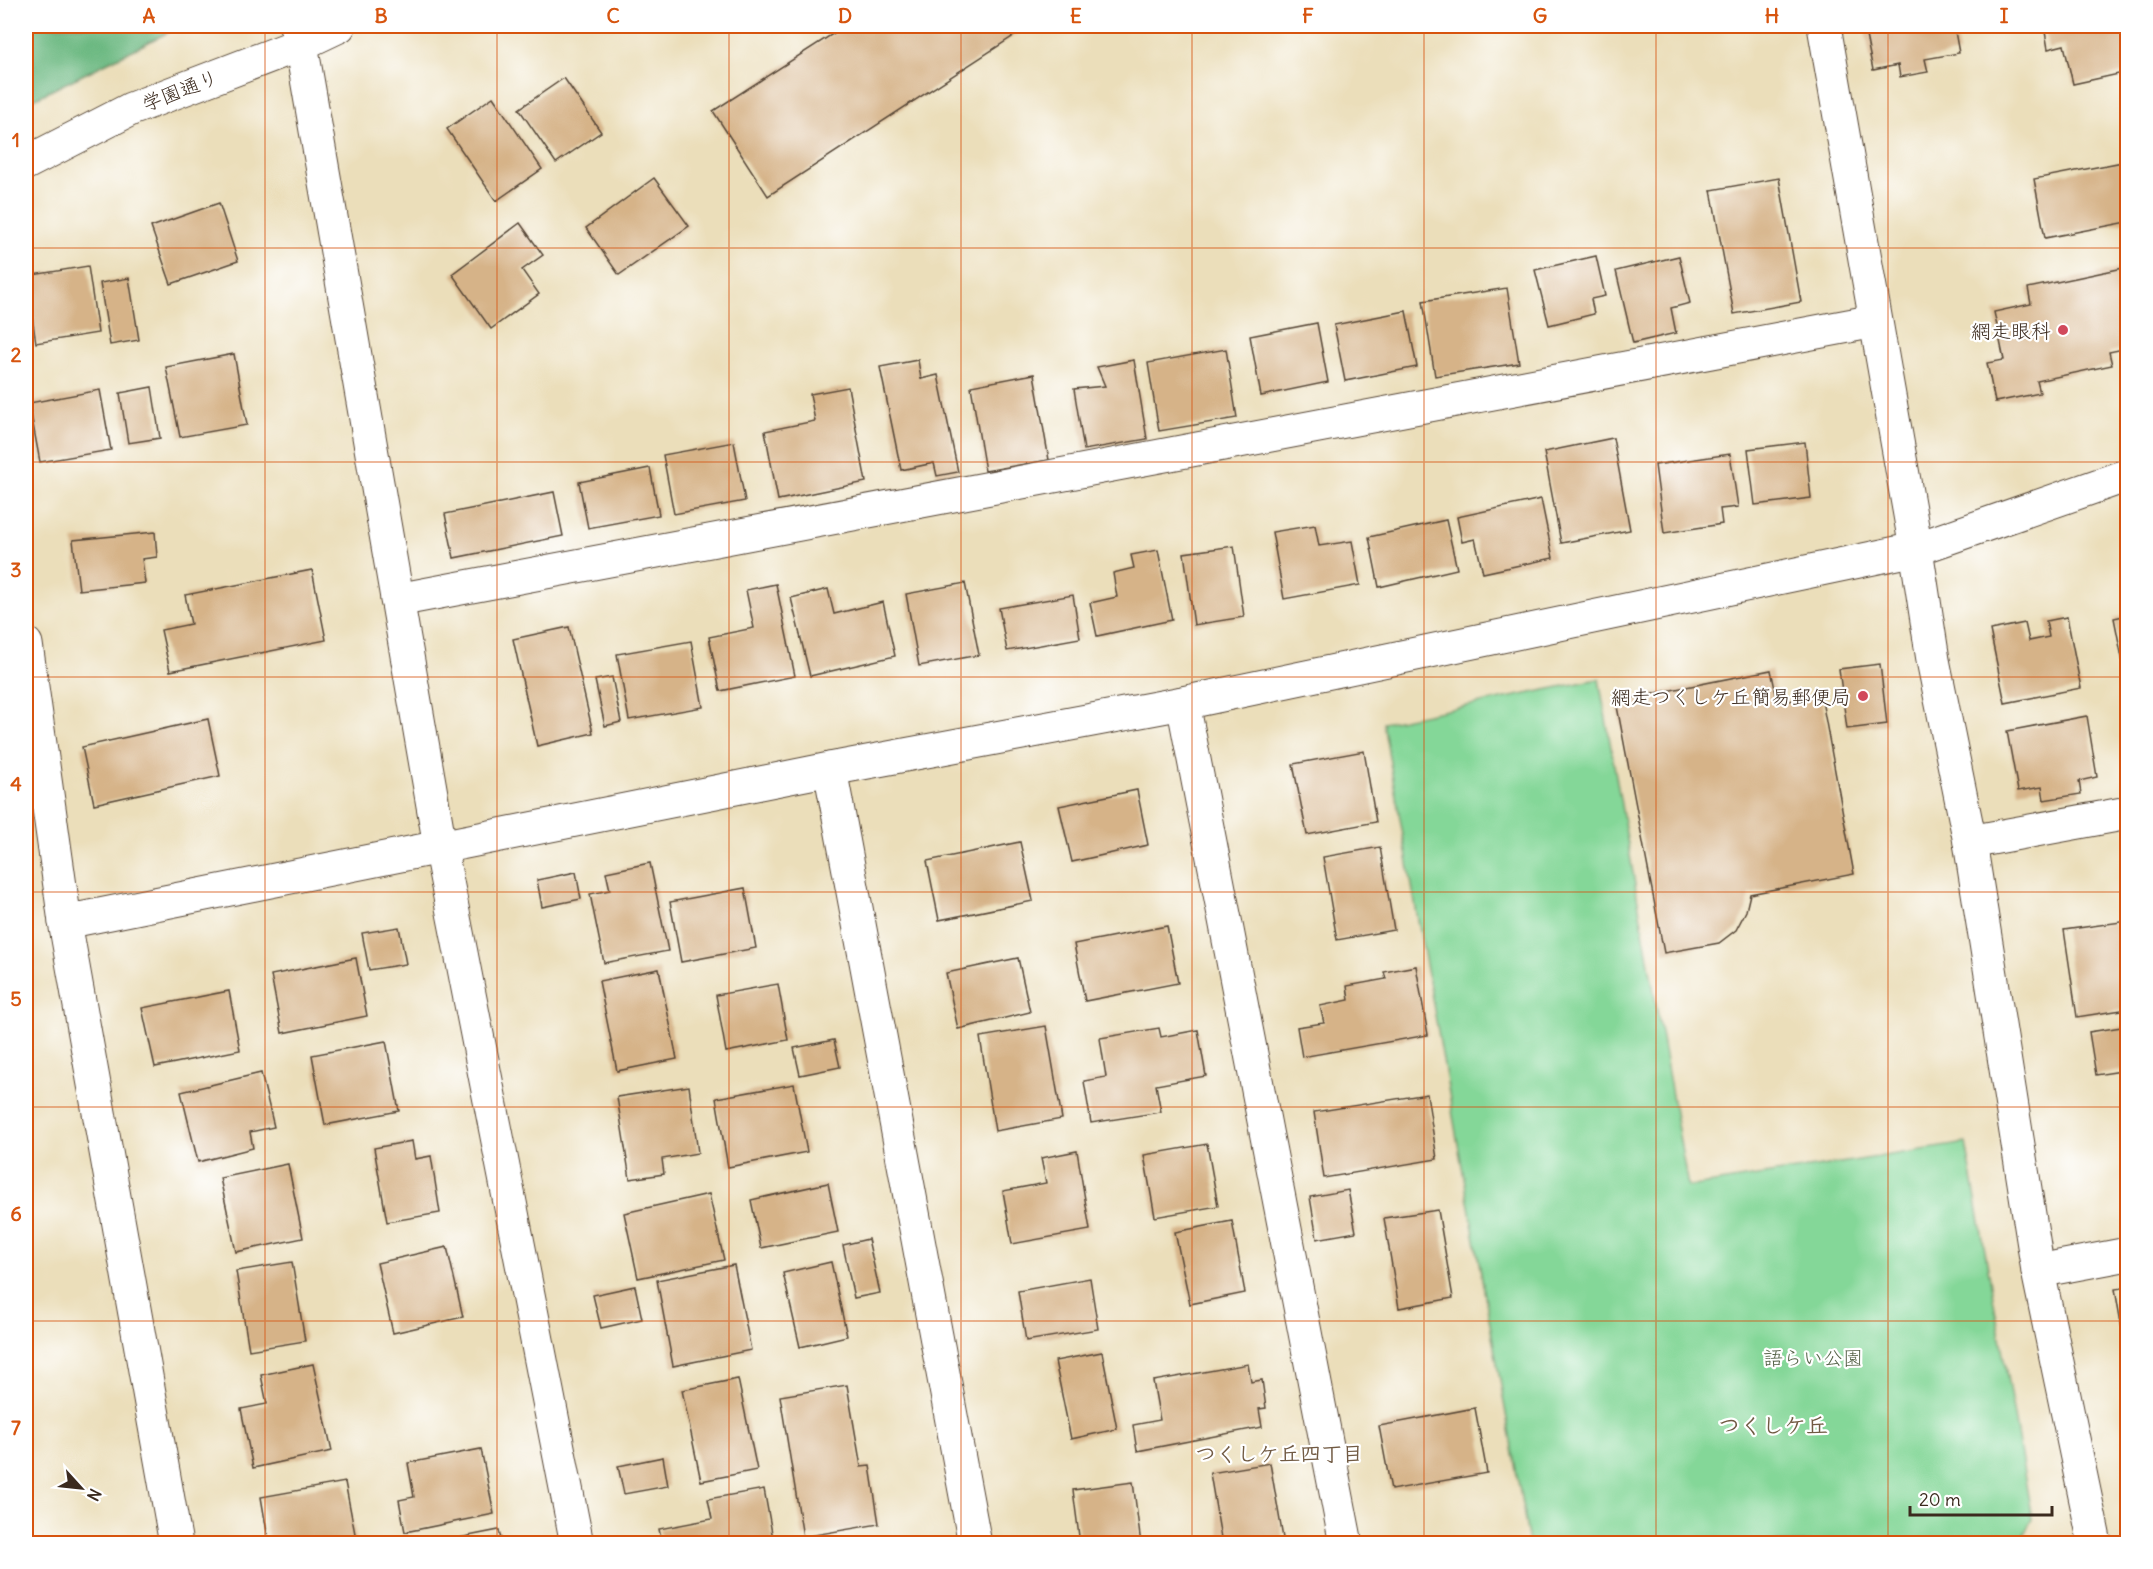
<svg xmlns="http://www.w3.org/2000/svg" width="2153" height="1569" font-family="Delius,'Klee One',sans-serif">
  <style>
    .green { fill: #84d798; stroke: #60805b; stroke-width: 1.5 }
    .forest { fill: #6bb880; stroke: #53714f; stroke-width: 1.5 }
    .building { fill: #d6b388 }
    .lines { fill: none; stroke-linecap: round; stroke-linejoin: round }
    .minor-casing { stroke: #554535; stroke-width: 35 }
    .minor { stroke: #fff; stroke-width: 33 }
    .grid { fill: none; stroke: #d7540e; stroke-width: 1.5; stroke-opacity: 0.55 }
    .poi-dot { fill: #d1495b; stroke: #fff; stroke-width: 2 }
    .labels { text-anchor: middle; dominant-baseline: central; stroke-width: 4.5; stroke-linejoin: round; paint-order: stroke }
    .street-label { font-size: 20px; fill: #3b2a1e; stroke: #fff }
    .poi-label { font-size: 20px; fill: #3b2a1e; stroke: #fff; text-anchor: end }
    .park-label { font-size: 20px; fill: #515e43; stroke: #fff }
    .neighbourhood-label { font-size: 21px; font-weight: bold; fill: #715a43; stroke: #fff }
    .quarter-label { font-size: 22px; font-weight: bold; fill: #715a43; stroke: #fff }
    .neatline { fill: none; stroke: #d7540e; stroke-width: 2 }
    .grid-label { font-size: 20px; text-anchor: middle; font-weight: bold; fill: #d7540e }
  </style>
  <rect width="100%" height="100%" fill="#fff"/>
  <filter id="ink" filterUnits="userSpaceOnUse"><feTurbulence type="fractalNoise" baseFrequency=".0167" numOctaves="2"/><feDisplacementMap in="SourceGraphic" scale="12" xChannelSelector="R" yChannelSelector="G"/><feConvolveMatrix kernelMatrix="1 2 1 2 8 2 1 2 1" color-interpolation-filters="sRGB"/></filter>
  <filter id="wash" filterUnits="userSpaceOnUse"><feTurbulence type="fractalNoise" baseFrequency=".008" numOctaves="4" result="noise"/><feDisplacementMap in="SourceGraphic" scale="24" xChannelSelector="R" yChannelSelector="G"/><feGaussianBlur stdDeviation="1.35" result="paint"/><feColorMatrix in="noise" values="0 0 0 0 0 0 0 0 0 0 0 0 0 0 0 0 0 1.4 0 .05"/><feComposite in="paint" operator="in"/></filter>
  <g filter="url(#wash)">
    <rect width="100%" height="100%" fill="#ebdeba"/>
    <path class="green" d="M1599,679L1688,1187L1966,1143L2032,1519L2019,1543H1529L1383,723Z"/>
    <path class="forest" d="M26,26H181L26,103Z"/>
    <g id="blocks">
      <g class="building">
        <path d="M845,26H1029L768,196L713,111Z"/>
        <path d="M1864,26H1954L1959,53L1925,59L1928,72L1900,77L1898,65L1873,70Z"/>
        <path d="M2044,26H2125L2128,35V72L2073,84L2064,45L2048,49Z"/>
        <path d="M564,78L601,132L556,163L519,109Z"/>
        <path d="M493,97L542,169L496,201L447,129Z"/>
        <path d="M2128,161V222L2045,238L2034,179Z"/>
        <path d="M654,178L689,226L619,275L586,228Z"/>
        <path d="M1779,178L1801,302L1734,314L1711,190Z"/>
        <path d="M219,203L238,261L171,284L151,227Z"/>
        <path d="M520,223L543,255L522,270L539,294L491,329L452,274Z"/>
        <path d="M1596,256L1605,296L1591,299L1594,314L1549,325L1535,270Z"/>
        <path d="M1679,256L1690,303L1671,308L1676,333L1633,343L1616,271Z"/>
        <path d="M88,266L98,333L36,343L26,276Z"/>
        <path d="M2128,267V348L2109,352L2112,365L2037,381L2040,393L1995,402L1987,363L2004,360L1994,312L2031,304L2028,288Z"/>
        <path d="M129,278L139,340L110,345L100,283Z"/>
        <path d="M1507,288L1519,363L1435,376L1423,301Z"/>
        <path d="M1406,311L1417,367L1345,381L1334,325Z"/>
        <path d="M1317,323L1328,382L1261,396L1250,336Z"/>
        <path d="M1226,349L1237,418L1159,431L1148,363Z"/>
        <path d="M234,354L247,425L180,437L166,367Z"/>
        <path d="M918,360L921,379L938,375L958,472L937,476L934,463L901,470L880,367Z"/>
        <path d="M1134,360L1147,439L1084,450L1074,389L1105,386L1097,367Z"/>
        <path d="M1034,374L1049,460L985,471L971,386Z"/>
        <path d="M152,387L160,438L128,443L120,393Z"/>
        <path d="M848,387L866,482L778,500L765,431L815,421L810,394Z"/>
        <path d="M100,390L111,450L40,462L29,403Z"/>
        <path d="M1613,438L1630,530L1561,543L1544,452Z"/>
        <path d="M734,442L745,501L674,514L663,455Z"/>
        <path d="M1805,442L1811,498L1755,505L1748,449Z"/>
        <path d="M1730,454L1738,507L1720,509L1722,524L1664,533L1655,465Z"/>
        <path d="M650,468L659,515L588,528L579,482Z"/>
        <path d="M554,492L563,536L454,558L445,514Z"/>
        <path d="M1541,499L1553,558L1483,573L1475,539L1462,542L1457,517Z"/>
        <path d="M1446,520L1457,569L1379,587L1369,537Z"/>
        <path d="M1315,525L1319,546L1352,541L1360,585L1284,599L1272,532Z"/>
        <path d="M155,532L157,557L142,559L145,583L79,590L73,540Z"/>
        <path d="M1234,546L1244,617L1194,625L1184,553Z"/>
        <path d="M1158,550L1172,620L1097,636L1090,603L1117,597L1113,573L1134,568L1131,555Z"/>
        <path d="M312,570L326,640L170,671L161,630L191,624L185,595Z"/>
        <path d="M965,583L979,655L919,666L906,594Z"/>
        <path d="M776,584L795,676L720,691L709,637L754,628L746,590Z"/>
        <path d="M828,589L834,614L883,602L895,656L810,676L791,598Z"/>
        <path d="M1073,595L1080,638L1007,651L999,608Z"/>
        <path d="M2128,615V673H2125L2114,618Z"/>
        <path d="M2067,617L2081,688L2005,703L1990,630L2025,623L2029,641L2049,637L2046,621Z"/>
        <path d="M569,627L593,733L537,746L513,639Z"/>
        <path d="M691,641L703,707L629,720L617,654Z"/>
        <path d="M1880,664L1887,724L1847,729L1839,669Z"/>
        <path d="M1771,670L1778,703L1821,695L1854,874L1750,894L1746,911L1736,930L1719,943L1664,953L1616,701Z"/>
        <path d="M612,677L621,722L605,726L595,680Z"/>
        <path d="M2087,716L2097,777L2079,781L2081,794L2044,800L2042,787L2018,791L2007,731Z"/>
        <path d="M208,719L220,776L94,804L82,747Z"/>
        <path d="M1364,751L1376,822L1307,835L1293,764Z"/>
        <path d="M1137,790L1148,845L1072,862L1059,806Z"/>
        <path d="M1020,842L1033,901L939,920L927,861Z"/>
        <path d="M1380,847L1394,930L1337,940L1323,857Z"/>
        <path d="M650,863L668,951L604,963L590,894L610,890L606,872Z"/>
        <path d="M576,872L581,899L542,907L537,880Z"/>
        <path d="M745,888L756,948L681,962L670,902Z"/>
        <path d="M2128,921V1009L2077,1017L2064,930Z"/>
        <path d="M1167,926L1178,983L1085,1001L1074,944Z"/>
        <path d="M399,927L406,964L369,970L362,933Z"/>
        <path d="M356,958L367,1016L282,1033L271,975Z"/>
        <path d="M1018,958L1030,1012L958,1029L946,973Z"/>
        <path d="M1416,966L1428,1035L1302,1057L1297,1027L1324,1023L1320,1006L1349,1000L1347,986L1386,979L1384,972Z"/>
        <path d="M659,969L677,1059L617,1071L599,981Z"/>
        <path d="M778,984L788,1040L726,1052L716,995Z"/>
        <path d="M229,991L240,1050L155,1067L142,1008Z"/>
        <path d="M1046,1026L1062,1119L995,1131L980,1037Z"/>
        <path d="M2128,1026V1070L2096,1075L2089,1032Z"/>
        <path d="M1159,1028L1161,1037L1198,1030L1206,1076L1156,1085L1161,1112L1091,1123L1084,1081L1106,1077L1100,1038Z"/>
        <path d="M834,1040L840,1067L800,1075L794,1048Z"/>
        <path d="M386,1041L399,1111L325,1125L312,1055Z"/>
        <path d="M261,1073L274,1127L250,1132L253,1148L198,1162L181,1092Z"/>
        <path d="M794,1084L807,1152L728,1167L716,1098Z"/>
        <path d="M689,1086L698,1153L662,1159L664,1174L630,1179L617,1097Z"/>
        <path d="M1427,1094L1437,1159L1324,1178L1314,1112Z"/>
        <path d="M412,1141L415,1159L431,1156L440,1213L387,1222L374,1148Z"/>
        <path d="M1207,1144L1218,1206L1155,1217L1144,1155Z"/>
        <path d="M1077,1151L1090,1230L1012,1244L1003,1191L1046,1183L1041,1158Z"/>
        <path d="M288,1164L303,1238L236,1252L220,1178Z"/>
        <path d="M828,1183L838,1232L761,1248L751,1200Z"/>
        <path d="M1348,1190L1356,1232L1317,1239L1310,1197Z"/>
        <path d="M709,1194L724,1260L638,1278L624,1213Z"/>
        <path d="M1438,1210L1453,1298L1399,1308L1384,1218Z"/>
        <path d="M1232,1221L1245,1293L1190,1304L1175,1232Z"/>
        <path d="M868,1239L880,1293L854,1298L843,1245Z"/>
        <path d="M447,1247L463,1317L393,1333L377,1263Z"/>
        <path d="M292,1262L305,1341L249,1350L236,1271Z"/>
        <path d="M831,1262L847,1336L800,1347L783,1273Z"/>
        <path d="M734,1265L751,1350L673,1366L657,1280Z"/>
        <path d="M1090,1278L1098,1329L1026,1341L1018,1291Z"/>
        <path d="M635,1286L642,1319L601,1328L593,1295Z"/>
        <path d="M2128,1287V1352H2126L2115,1289Z"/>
        <path d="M1102,1352L1117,1429L1071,1439L1055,1361Z"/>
        <path d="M313,1364L332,1451L253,1468L241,1409L267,1404L261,1375Z"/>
        <path d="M1248,1364L1251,1382L1262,1380L1266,1408L1259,1409L1262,1427L1137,1451L1133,1425L1160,1420L1153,1381Z"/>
        <path d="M738,1379L757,1470L701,1481L682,1390Z"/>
        <path d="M847,1385L861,1467L870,1466L879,1524L803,1537L780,1396Z"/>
        <path d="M1475,1408L1487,1473L1391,1490L1379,1426Z"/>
        <path d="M481,1449L494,1514L405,1532L399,1500L414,1497L408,1463Z"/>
        <path d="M663,1457L668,1486L624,1494L618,1466Z"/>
        <path d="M1270,1463L1284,1544H1222L1210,1473Z"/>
        <path d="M345,1482L357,1544H269L261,1497Z"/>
        <path d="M1133,1482L1141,1544H1080L1073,1490Z"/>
        <path d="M764,1489L774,1544H662L659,1529L712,1519L708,1499Z"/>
        <path d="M499,1530L502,1544H459L458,1538Z"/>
      </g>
    </g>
  </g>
  <g filter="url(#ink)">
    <use href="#blocks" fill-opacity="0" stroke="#554535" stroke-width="1.5"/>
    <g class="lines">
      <g class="minor-casing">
        <g id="minor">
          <path d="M296,26L301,44L440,846L577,1544"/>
          <path d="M1824,26L1916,549L1933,660L1970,842L2038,1271L2095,1544"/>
          <path d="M26,163L131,109L301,44L339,26"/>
          <path d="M397,600L1875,321"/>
          <path d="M26,644L65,922L176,1544"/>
          <path d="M1183,703L1346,1544"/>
          <path d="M830,769L975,1544"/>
          <path d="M1970,842L2128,813"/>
          <path d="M65,922L830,769L1183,703L1916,549L2128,475"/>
          <path d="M2038,1271L2128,1254"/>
        </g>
      </g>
      <use href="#minor" class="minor"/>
    </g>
  </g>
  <path class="grid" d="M265,26V1544M497,26V1544M729,26V1544M961,26V1544M1192,26V1544M1424,26V1544M1656,26V1544M1888,26V1544M26,248H2128M26,462H2128M26,677H2128M26,892H2128M26,1107H2128M26,1321H2128"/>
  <g class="poi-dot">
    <circle cx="2063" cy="330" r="6"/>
    <circle cx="1863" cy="696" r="6"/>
  </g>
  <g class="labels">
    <g class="street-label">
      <text transform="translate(180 90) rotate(-21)">学園通り</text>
    </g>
    <g class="poi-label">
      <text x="2051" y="330">網走眼科</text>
      <text x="1851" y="696">網走つくしケ丘簡易郵便局</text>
    </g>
    <g class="park-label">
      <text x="1813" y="1357">語らい公園</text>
    </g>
    <g class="neighbourhood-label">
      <text x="1279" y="1453">つくしケ丘四丁目</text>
    </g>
    <g class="quarter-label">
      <text x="1773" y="1425">つくしケ丘</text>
    </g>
  </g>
  <rect width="2153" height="1569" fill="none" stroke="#fff" stroke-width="66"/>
  <g transform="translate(81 1488) rotate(117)" stroke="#ffffff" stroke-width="4.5" paint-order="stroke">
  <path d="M0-4.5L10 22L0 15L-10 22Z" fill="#3b2a1e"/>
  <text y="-9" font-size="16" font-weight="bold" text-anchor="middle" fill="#3b2a1e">N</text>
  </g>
  <path d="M1910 1506v9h142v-9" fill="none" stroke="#3b2a1e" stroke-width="3"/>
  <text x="1919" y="1506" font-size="18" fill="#3b2a1e" stroke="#ffffff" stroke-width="4.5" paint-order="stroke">20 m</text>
  <rect x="33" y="33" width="2087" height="1503" class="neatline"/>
  <g class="grid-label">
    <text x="149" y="23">A</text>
    <text x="381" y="23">B</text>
    <text x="613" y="23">C</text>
    <text x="845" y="23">D</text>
    <text x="1076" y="23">E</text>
    <text x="1308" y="23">F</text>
    <text x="1540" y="23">G</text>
    <text x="1772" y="23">H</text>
    <text x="2004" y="23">I</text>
    <text x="16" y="147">1</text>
    <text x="16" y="362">2</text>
    <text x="16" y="577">3</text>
    <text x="16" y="791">4</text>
    <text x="16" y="1006">5</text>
    <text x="16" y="1221">6</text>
    <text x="16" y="1435">7</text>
  </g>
</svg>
